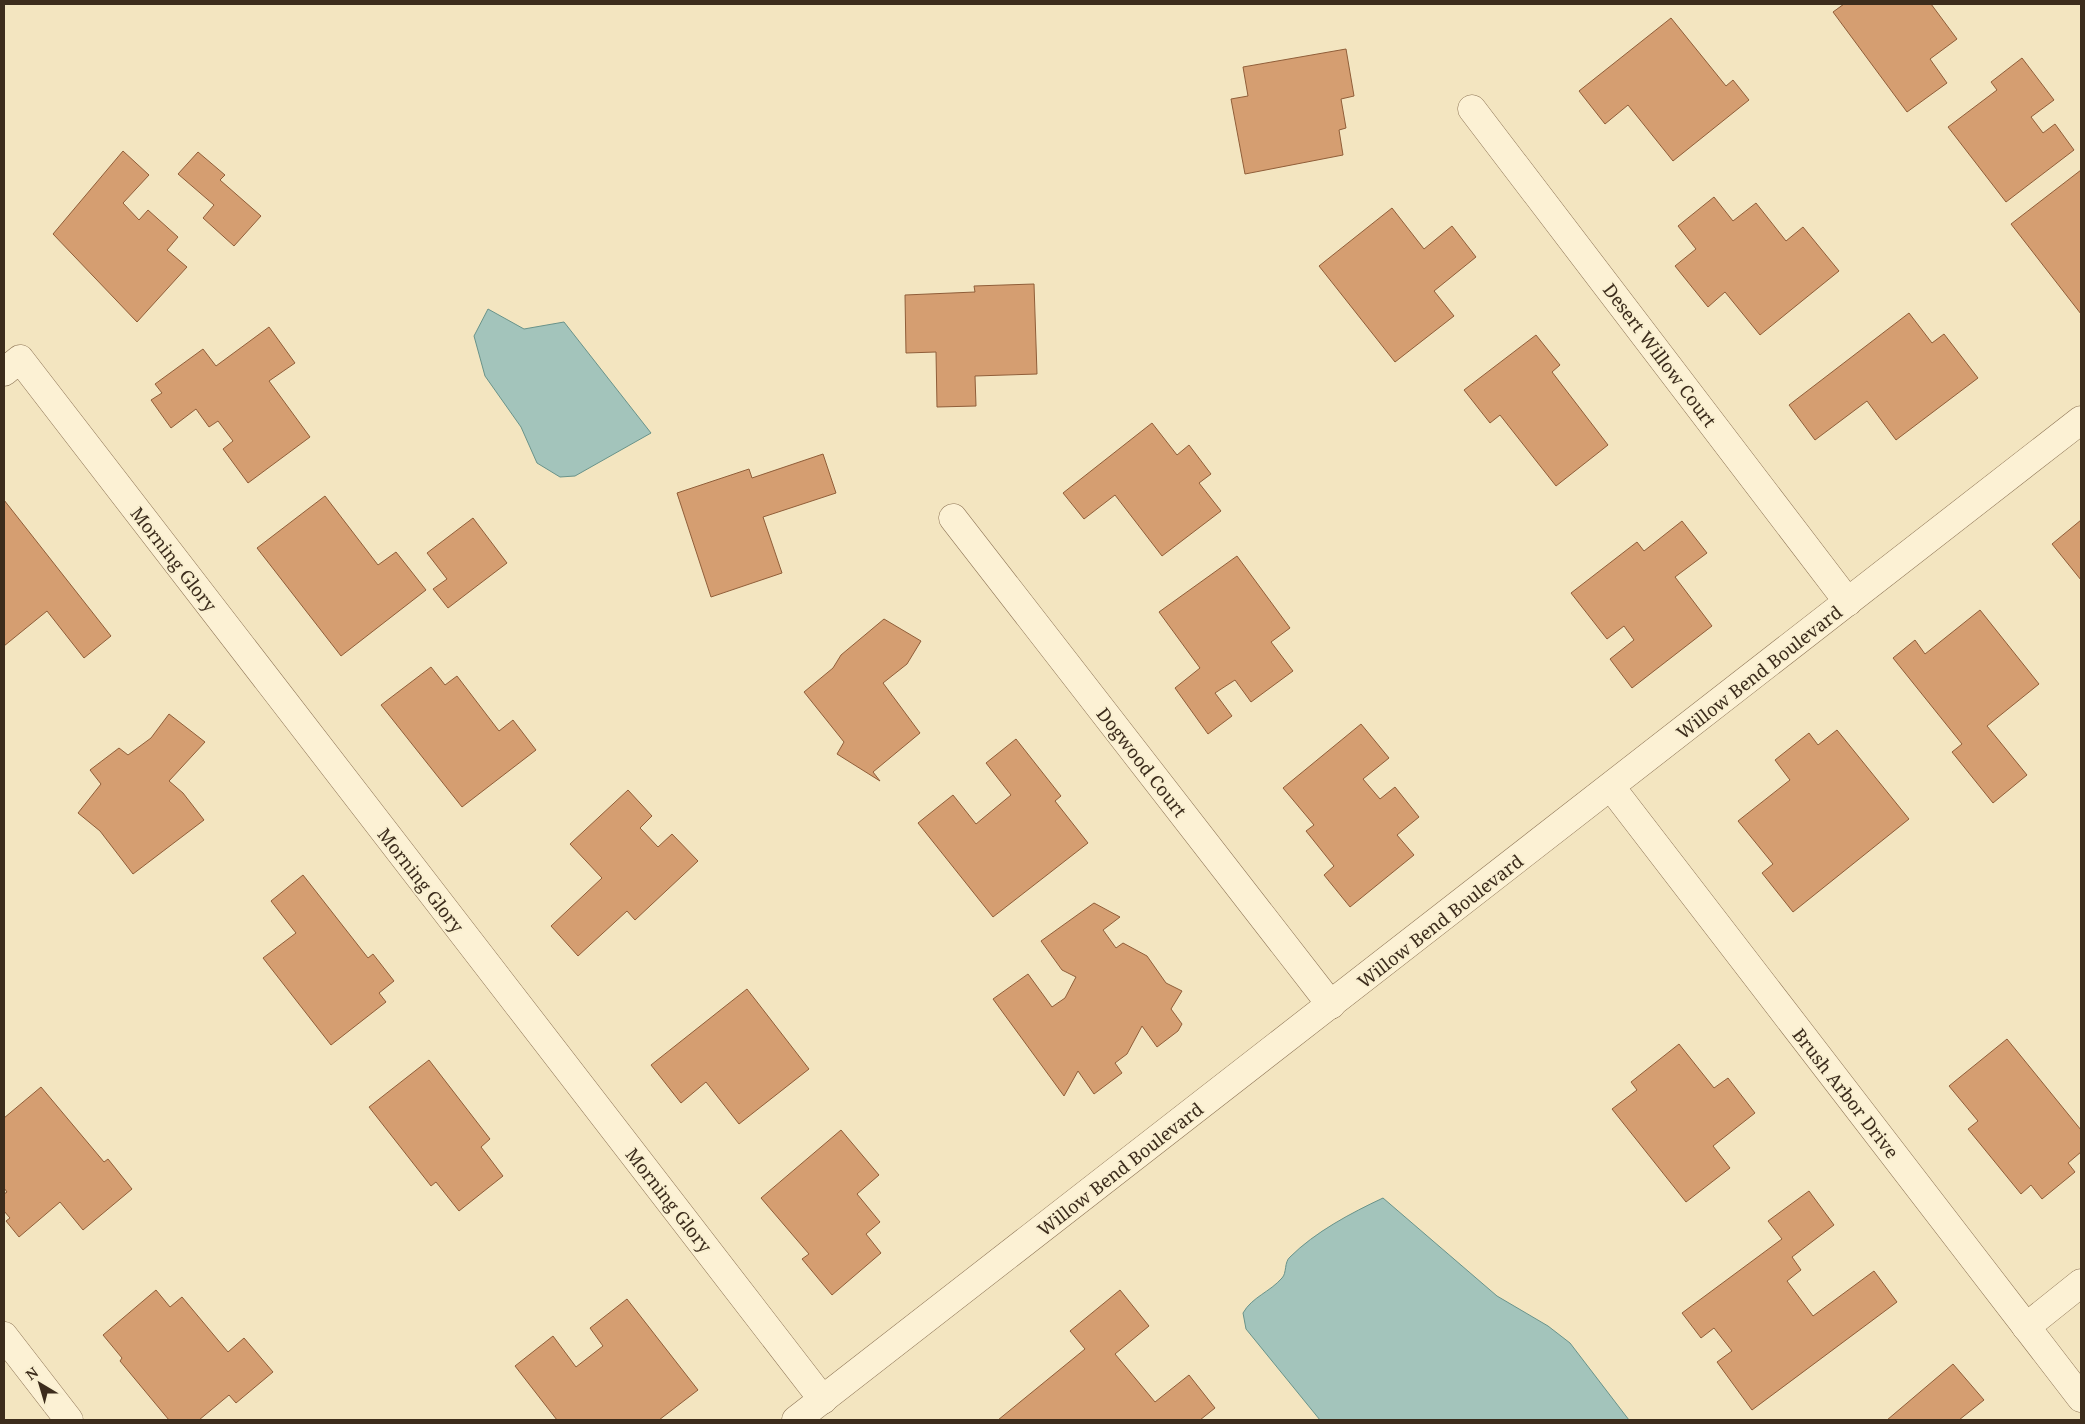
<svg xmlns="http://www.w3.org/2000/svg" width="2085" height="1424" font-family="'Noto Serif',serif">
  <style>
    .water { fill: #a3c4bb; stroke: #69938a }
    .building { fill: #d59e71; stroke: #905e39 }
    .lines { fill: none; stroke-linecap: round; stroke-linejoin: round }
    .street-casing { stroke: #8e7556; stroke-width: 29 }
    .street { stroke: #fcf1d4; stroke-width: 28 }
    .labels { text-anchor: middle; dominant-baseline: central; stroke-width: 4; stroke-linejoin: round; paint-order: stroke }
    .street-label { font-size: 18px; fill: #3c2c1c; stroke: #f9efd0 }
  </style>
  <rect width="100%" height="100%" fill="#f3e5c0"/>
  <g class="water">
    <path d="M488,309L524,329L564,322L651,433L575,476L560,477L537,463L521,427L485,376L474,336Z"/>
    <path d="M1383,1198L1497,1296L1548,1326L1570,1343L1629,1420H1320L1246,1329L1243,1313C1252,1297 1270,1292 1282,1278C1287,1273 1284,1262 1290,1257C1315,1232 1351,1213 1383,1198Z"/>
  </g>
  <g class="building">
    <path d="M1844,4H1931L1957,39L1930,59L1947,83L1907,112L1833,12Z"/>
    <path d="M1671,18L1726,86L1733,80L1749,100L1673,161L1628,105L1605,124L1579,91Z"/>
    <path d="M1346,49L1354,96L1341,99L1346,128L1339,130L1343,155L1245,174L1231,99L1248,96L1243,67Z"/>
    <path d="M2022,58L2054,100L2031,117L2043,133L2055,124L2074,150L2006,202L1948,127L1997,90L1991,82Z"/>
    <path d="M123,151L149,175L123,203L139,220L148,210L178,237L167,250L187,267L137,322L53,234Z"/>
    <path d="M198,152L225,175L220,180L261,216L234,246L203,218L214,205L178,174Z"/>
    <path d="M2081,170V314L2011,224Z"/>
    <path d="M1714,197L1733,221L1756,203L1786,241L1803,227L1839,271L1760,335L1725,292L1708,307L1675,266L1696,249L1678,226Z"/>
    <path d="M1392,208L1424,249L1452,226L1476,257L1434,291L1454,316L1395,362L1319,266Z"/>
    <path d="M1034,284L1037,374L975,376L976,406L937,407L936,352L906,353L905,295L975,292L974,286Z"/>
    <path d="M1909,313L1932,343L1944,334L1978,378L1896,440L1867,401L1815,440L1789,405Z"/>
    <path d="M269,327L295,363L269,381L310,437L248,483L223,449L233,441L218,421L209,427L196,409L171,428L151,400L162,393L155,384L203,349L216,366Z"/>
    <path d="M1536,335L1560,365L1552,372L1608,445L1556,486L1500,415L1490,423L1464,390Z"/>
    <path d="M1152,423L1177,455L1189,445L1211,474L1199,483L1221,511L1162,556L1115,495L1084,519L1063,493Z"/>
    <path d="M823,454L836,493L763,517L782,573L711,597L677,493L749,469L752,478Z"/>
    <path d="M325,496L378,565L396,552L426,590L341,656L257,548Z"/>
    <path d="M4,500L111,636L84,658L47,611L4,646Z"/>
    <path d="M473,518L507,563L448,608L433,589L447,579L427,553Z"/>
    <path d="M2081,520V580L2052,544Z"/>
    <path d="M1682,521L1707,553L1675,577L1712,626L1632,688L1610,659L1634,640L1624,626L1607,639L1571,593L1637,542L1644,551Z"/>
    <path d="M1237,556L1290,628L1271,642L1293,671L1251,702L1235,680L1215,693L1232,716L1208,734L1175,688L1200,668L1159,612Z"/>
    <path d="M1980,610L2039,684L1987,726L2027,775L1993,803L1952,752L1962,744L1893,658L1915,640L1925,654Z"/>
    <path d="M884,619L921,641L907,664L883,683L920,733L873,772L880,781L837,754L844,742L804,692L833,668L841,655Z"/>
    <path d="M431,667L445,685L457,676L499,731L513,720L536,750L462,807L381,705Z"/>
    <path d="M169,714L205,742L169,781L183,793L204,820L133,874L100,831L78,813L101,784L90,770L119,748L128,755L151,738Z"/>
    <path d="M1361,724L1389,758L1363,779L1380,799L1395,787L1419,817L1397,835L1414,855L1350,907L1324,875L1334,866L1306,831L1314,825L1283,788Z"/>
    <path d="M1837,730L1909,819L1793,912L1762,873L1773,864L1738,821L1790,780L1775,760L1809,733L1818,745Z"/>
    <path d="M1016,739L1061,796L1055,801L1088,843L993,917L918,823L953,795L976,824L1011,795L986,763Z"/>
    <path d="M628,790L652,816L640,828L658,847L672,834L698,861L635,920L627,911L578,956L551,926L602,878L570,844Z"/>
    <path d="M303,875L368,958L373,954L394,981L379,993L386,1002L331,1045L263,958L296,933L271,901Z"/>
    <path d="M1094,903L1120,917L1103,930L1116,948L1123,943L1147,956L1166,983L1182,991L1171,1009L1182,1024L1178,1031L1157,1047L1142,1026L1127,1054L1115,1063L1122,1073L1094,1094L1078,1071L1064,1096L993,999L1028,974L1052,1007L1065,998L1076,977L1062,970L1041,941Z"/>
    <path d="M747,989L809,1069L739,1124L706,1082L681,1103L651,1065Z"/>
    <path d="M2007,1039L2081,1130V1152L2068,1163L2075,1172L2042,1199L2031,1185L2021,1194L1968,1129L1978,1121L1949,1086Z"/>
    <path d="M1679,1044L1714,1088L1728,1078L1755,1113L1713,1146L1730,1168L1686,1202L1612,1109L1637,1090L1631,1082Z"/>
    <path d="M429,1060L490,1139L481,1147L503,1176L459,1211L436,1182L431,1186L369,1107Z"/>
    <path d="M41,1087L104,1162L108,1159L132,1189L83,1230L60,1202L19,1237L6,1221L10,1218L4,1211V1194L7,1192L4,1188V1118Z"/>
    <path d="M841,1130L879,1175L857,1194L880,1222L866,1234L881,1253L832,1295L802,1259L809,1254L761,1198Z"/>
    <path d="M1809,1191L1834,1225L1792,1257L1801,1270L1787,1281L1813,1316L1874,1271L1897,1302L1752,1410L1717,1362L1732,1351L1714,1328L1701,1338L1682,1313L1782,1239L1768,1221Z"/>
    <path d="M156,1290L170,1307L182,1297L228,1352L244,1338L273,1372L236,1403L229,1395L199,1420H169L120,1361L122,1358L103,1335Z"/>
    <path d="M1120,1290L1149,1326L1115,1354L1155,1402L1189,1375L1215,1408L1200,1420H998L1085,1349L1070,1331Z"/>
    <path d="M627,1299L698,1390L659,1420H557L515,1366L553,1336L576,1367L603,1346L590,1328Z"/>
    <path d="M1953,1364L1984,1400L1959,1420H1887Z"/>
  </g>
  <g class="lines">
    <g class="street-casing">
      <g id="street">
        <path d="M1472,109L1848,602"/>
        <path d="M4,372L20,359L823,1400"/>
        <path d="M953,518L1331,1005"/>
        <path d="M1611,787L2081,1398"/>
        <path d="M2026,1327L2081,1283"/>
        <path d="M4,1336L69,1420"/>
        <path d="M796,1420L2081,420"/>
      </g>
    </g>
    <use href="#street" class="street"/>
  </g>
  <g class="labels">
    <g class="street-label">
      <text transform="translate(1660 355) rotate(53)">Desert Willow Court</text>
      <text transform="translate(174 559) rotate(52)">Morning Glory</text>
      <text transform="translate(1759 672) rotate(-38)">Willow Bend Boulevard</text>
      <text transform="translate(1142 762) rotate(52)">Dogwood Court</text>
      <text transform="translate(421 880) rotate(52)">Morning Glory</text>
      <text transform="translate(1440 921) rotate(-38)">Willow Bend Boulevard</text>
      <text transform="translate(1846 1093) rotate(52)">Brush Arbor Drive</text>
      <text transform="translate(1120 1169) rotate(-38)">Willow Bend Boulevard</text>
      <text transform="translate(669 1200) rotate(52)">Morning Glory</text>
    </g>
  </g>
  <rect width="2085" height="1424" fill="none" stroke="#3c2c1c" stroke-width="10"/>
  <g transform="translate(40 1384) rotate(322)" stroke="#f9efd0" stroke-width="4" paint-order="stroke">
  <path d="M0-4L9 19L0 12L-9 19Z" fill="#3c2c1c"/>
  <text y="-8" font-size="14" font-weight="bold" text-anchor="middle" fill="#3c2c1c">N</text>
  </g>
</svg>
